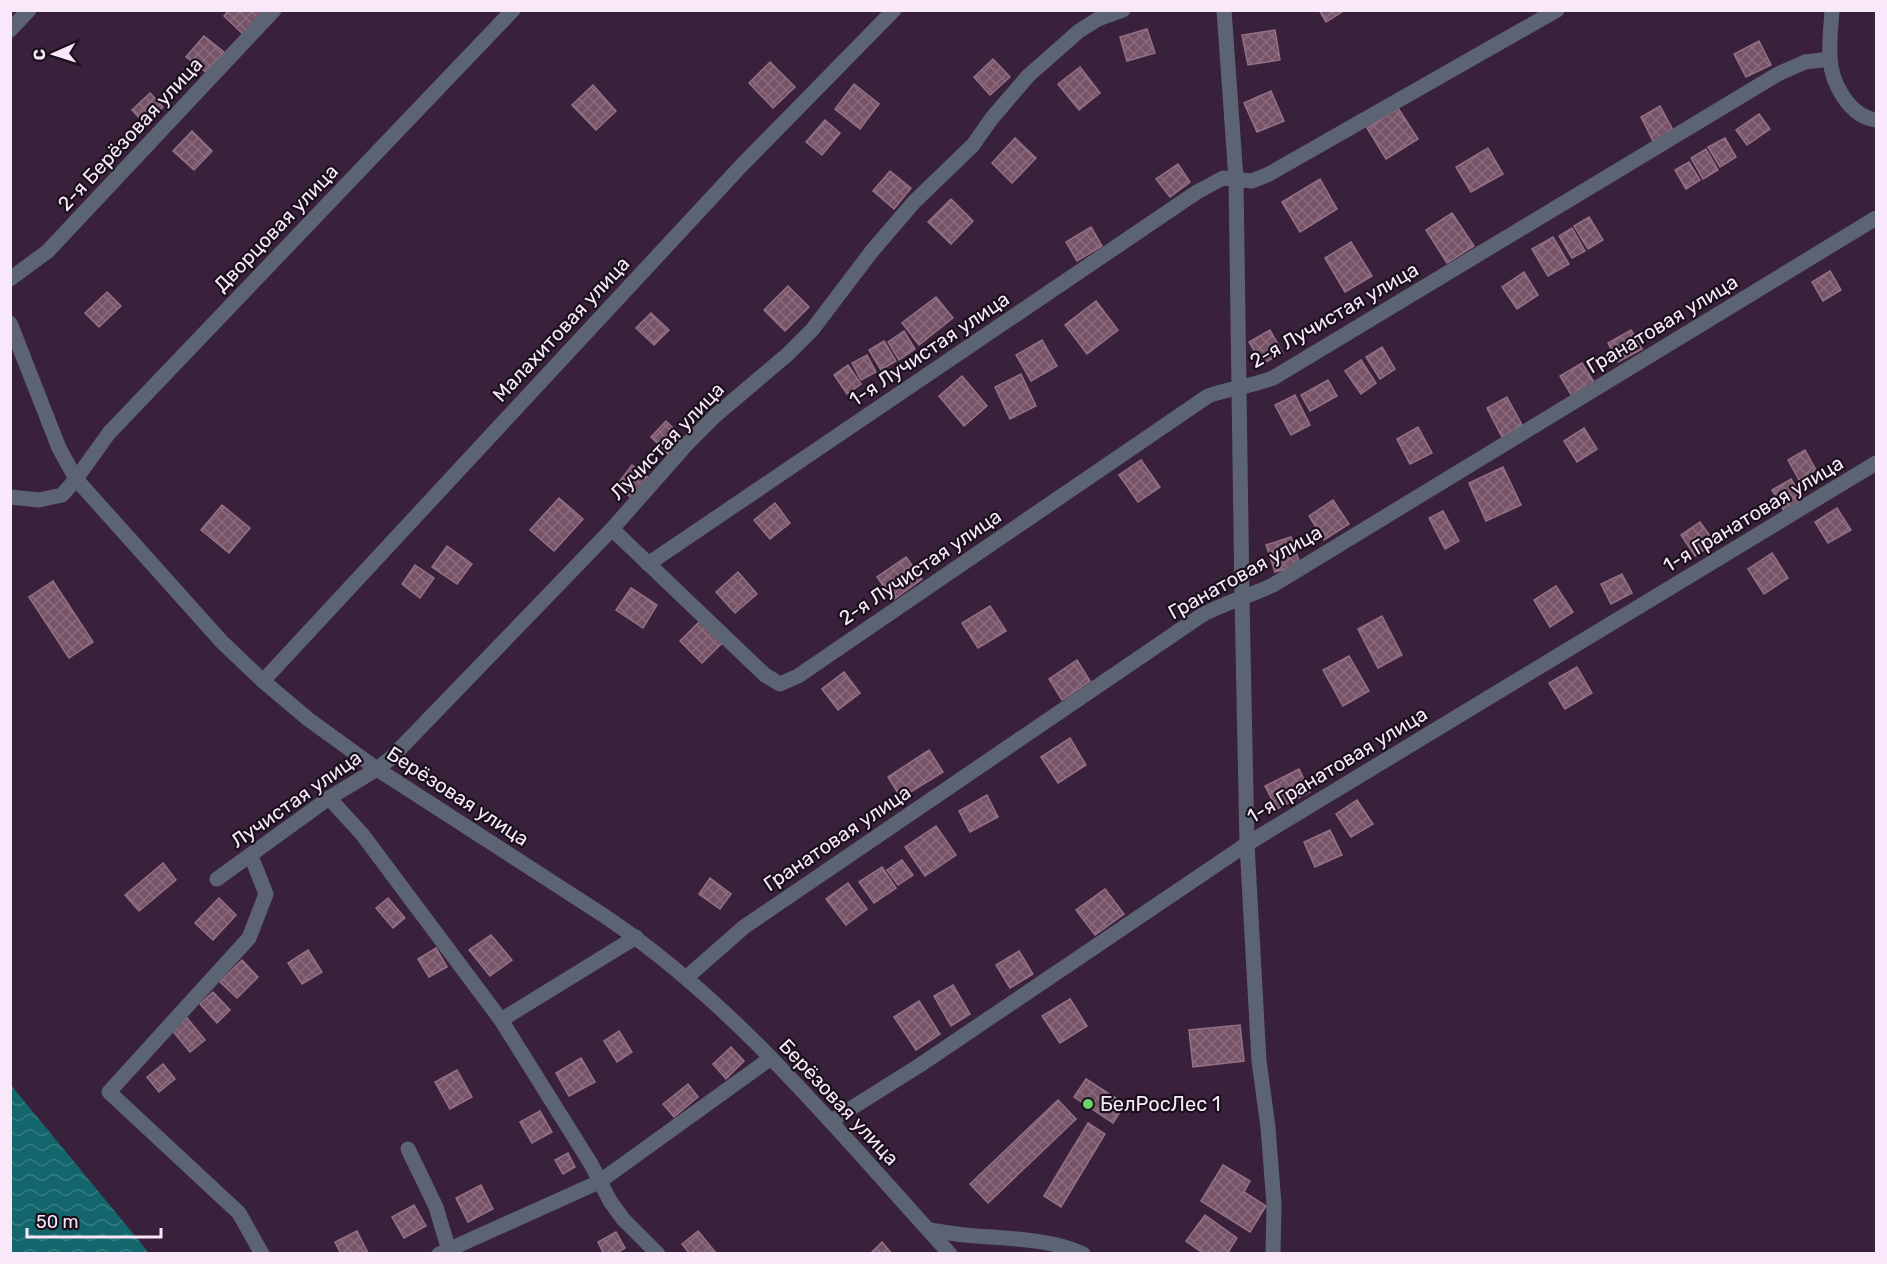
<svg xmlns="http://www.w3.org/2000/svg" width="1887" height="1264" font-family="Rubik,sans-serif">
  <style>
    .water { fill: url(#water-waves) }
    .building { fill: url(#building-cross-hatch); stroke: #957086; stroke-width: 1.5 }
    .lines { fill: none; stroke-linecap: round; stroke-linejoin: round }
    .minor { stroke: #5c6473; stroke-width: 15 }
    .poi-dot { fill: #69d464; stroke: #1a101c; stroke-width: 2 }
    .labels { text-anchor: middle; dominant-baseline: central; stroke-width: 4.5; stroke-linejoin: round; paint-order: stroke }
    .street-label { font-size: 20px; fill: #f8e8fa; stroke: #1a101c }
    .poi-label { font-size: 20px; fill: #f8e8fa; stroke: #1a101c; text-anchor: start }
  </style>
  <defs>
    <pattern id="water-waves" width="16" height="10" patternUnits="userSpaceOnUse" patternTransform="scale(1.5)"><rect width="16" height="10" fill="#13666c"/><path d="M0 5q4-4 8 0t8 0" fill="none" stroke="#367c82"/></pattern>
    <pattern id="building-cross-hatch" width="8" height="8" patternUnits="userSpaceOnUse" patternTransform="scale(1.5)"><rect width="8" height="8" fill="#775368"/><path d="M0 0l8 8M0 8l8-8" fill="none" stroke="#8b6c7e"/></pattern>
  </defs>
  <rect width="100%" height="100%" fill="#39213c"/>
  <path class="water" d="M10,1084L145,1248L148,1253H11Z"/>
  <g class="building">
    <path d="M229,10H261L265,15L245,36L224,16Z"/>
    <path d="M1319,10H1345L1326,22Z"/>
    <path d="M1147,29L1155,53L1127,61L1120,37Z"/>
    <path d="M1275,30L1280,60L1248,65L1242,35Z"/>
    <path d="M204,36L224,52L207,73L186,57Z"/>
    <path d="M1759,41L1771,65L1746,77L1734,54Z"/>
    <path d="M993,59L1010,77L990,95L974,77Z"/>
    <path d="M770,62L795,87L773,108L749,83Z"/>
    <path d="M1080,67L1100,93L1079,110L1058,84Z"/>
    <path d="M854,84L879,104L860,129L835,109Z"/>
    <path d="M593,85L616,111L596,130L572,105Z"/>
    <path d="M1271,91L1284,121L1257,132L1244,103Z"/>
    <path d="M150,93L163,107L145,124L132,110Z"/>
    <path d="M1660,106L1673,130L1653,141L1641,117Z"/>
    <path d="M1398,108L1418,139L1386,159L1367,128Z"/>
    <path d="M1759,114L1770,129L1747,145L1736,130Z"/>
    <path d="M825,120L840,133L822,155L806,142Z"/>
    <path d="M192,131L212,151L194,170L173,151Z"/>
    <path d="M1015,138L1036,158L1012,183L992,163Z"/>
    <path d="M1725,138L1736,157L1720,167L1708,147Z"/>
    <path d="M1488,148L1503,174L1471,192L1456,167Z"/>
    <path d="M1706,149L1718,170L1703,179L1691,158Z"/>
    <path d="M1689,162L1700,180L1686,189L1675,170Z"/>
    <path d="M1178,164L1190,182L1170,197L1156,179Z"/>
    <path d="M890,171L911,188L894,209L873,191Z"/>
    <path d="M1320,179L1337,209L1300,232L1282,202Z"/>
    <path d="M951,199L973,221L951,244L928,222Z"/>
    <path d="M1452,213L1474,246L1447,263L1426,230Z"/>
    <path d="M1589,217L1603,240L1588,249L1574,226Z"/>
    <path d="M1091,227L1102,246L1077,261L1066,242Z"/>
    <path d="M1572,228L1585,251L1572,258L1559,236Z"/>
    <path d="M1553,237L1569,264L1548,276L1532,249Z"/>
    <path d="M1351,242L1372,276L1345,292L1325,258Z"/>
    <path d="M1830,271L1841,290L1823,301L1812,282Z"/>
    <path d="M1524,272L1538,295L1517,309L1502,287Z"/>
    <path d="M788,286L809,307L785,331L764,310Z"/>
    <path d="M107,292L121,306L99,327L85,313Z"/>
    <path d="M936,297L953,318L919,345L902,323Z"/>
    <path d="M1096,301L1118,330L1087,354L1065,325Z"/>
    <path d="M651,313L669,330L654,345L636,328Z"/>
    <path d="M1270,330L1283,353L1262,364L1249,342Z"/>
    <path d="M1631,330L1642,349L1618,362L1608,343Z"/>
    <path d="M904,331L915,349L899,360L888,342Z"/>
    <path d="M1042,340L1057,366L1031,381L1016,355Z"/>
    <path d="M884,341L896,361L881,370L869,350Z"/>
    <path d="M1382,347L1395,369L1380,379L1366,357Z"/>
    <path d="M867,355L876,372L861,380L852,363Z"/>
    <path d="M1361,360L1376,383L1361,394L1345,371Z"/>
    <path d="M1582,363L1594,382L1572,396L1560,376Z"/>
    <path d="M848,365L861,384L847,394L834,375Z"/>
    <path d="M1021,374L1036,406L1010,419L995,387Z"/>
    <path d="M962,376L987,406L964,426L939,396Z"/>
    <path d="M1328,380L1337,396L1310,411L1301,395Z"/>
    <path d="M1295,395L1310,425L1291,435L1275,405Z"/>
    <path d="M1507,397L1522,425L1502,437L1487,408Z"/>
    <path d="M666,421L684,439L669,455L651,437Z"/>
    <path d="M1418,427L1432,453L1410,464L1397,439Z"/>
    <path d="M1584,428L1597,449L1577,462L1564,441Z"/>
    <path d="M1805,450L1816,470L1799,480L1788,460Z"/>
    <path d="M1141,460L1160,487L1138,502L1119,475Z"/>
    <path d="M632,465L649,478L633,499L616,486Z"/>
    <path d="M1503,467L1521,505L1486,521L1469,483Z"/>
    <path d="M1791,479L1803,499L1784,511L1772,490Z"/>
    <path d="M559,498L583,519L554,551L530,530Z"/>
    <path d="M1333,500L1349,524L1324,540L1309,516Z"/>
    <path d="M775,503L790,523L770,539L754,520Z"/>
    <path d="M222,505L250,528L229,553L201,530Z"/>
    <path d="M1837,508L1851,530L1828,543L1815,522Z"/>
    <path d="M1443,511L1459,541L1445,549L1429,518Z"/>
    <path d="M1700,522L1715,543L1695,556L1681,535Z"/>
    <path d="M1291,537L1300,564L1275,572L1266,545Z"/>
    <path d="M447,546L472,564L457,584L432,567Z"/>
    <path d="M1772,553L1788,578L1764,594L1748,569Z"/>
    <path d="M906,557L922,579L893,600L877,577Z"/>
    <path d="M415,565L434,578L420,598L402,584Z"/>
    <path d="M738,572L757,594L735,613L716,592Z"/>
    <path d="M1622,574L1632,593L1611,604L1601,584Z"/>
    <path d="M53,581L93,642L69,658L29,597Z"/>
    <path d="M1556,586L1573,612L1550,627L1534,600Z"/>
    <path d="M631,588L657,605L643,628L616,610Z"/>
    <path d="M990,606L1006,631L978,648L962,623Z"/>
    <path d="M1382,616L1402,655L1378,668L1358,629Z"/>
    <path d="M700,621L722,643L702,663L680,641Z"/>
    <path d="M1349,656L1369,691L1343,706L1323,670Z"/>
    <path d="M1077,660L1090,681L1062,700L1049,679Z"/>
    <path d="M1577,667L1592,693L1565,709L1549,683Z"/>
    <path d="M844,672L860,693L838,710L822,689Z"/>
    <path d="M1070,738L1086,765L1058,783L1041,757Z"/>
    <path d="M929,750L943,772L901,798L888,777Z"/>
    <path d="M1299,769L1310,792L1277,809L1265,786Z"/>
    <path d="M987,795L998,817L970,832L959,811Z"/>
    <path d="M1357,800L1373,824L1351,837L1336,814Z"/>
    <path d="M936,826L956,855L925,876L905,847Z"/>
    <path d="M1330,830L1342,855L1315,867L1304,842Z"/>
    <path d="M902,860L913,875L898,885L887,870Z"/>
    <path d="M163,863L176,880L139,911L125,895Z"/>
    <path d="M882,867L896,888L874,903L859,882Z"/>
    <path d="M710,878L731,894L720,909L699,894Z"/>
    <path d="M848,883L867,909L846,925L826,899Z"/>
    <path d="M1105,889L1124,914L1095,935L1076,910Z"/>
    <path d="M219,898L236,915L213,940L195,923Z"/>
    <path d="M388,898L405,918L393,928L376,908Z"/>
    <path d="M491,935L512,960L490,976L469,950Z"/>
    <path d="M436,948L447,967L429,977L418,959Z"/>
    <path d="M308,950L322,972L302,984L288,963Z"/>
    <path d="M1019,951L1033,974L1010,988L996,965Z"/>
    <path d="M242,960L258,977L237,998L220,982Z"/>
    <path d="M953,985L970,1014L951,1026L934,996Z"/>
    <path d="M213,992L230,1010L217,1023L200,1004Z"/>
    <path d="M1070,999L1087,1026L1060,1043L1042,1016Z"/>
    <path d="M919,1001L940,1034L916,1050L894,1017Z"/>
    <path d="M187,1018L205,1040L190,1052L172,1030Z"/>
    <path d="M1240,1025L1244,1061L1193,1067L1189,1030Z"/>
    <path d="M619,1031L632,1052L617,1062L604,1041Z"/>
    <path d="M731,1047L744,1061L726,1079L713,1064Z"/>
    <path d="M581,1058L595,1082L569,1096L556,1073Z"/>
    <path d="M163,1064L175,1079L159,1092L147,1077Z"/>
    <path d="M457,1070L472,1097L450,1109L435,1082Z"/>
    <path d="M1086,1079L1125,1104L1113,1123L1074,1097Z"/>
    <path d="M688,1084L698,1097L674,1117L663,1104Z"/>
    <path d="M1058,1100L1076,1119L988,1203L970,1184Z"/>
    <path d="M540,1111L552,1132L532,1143L520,1122Z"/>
    <path d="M1088,1123L1105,1134L1061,1207L1044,1196Z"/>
    <path d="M568,1153L575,1167L563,1174L555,1160Z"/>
    <path d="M1223,1165L1250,1181L1244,1192L1266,1206L1250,1232L1201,1201Z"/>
    <path d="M481,1185L493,1209L468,1222L456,1198Z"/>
    <path d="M414,1205L426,1226L404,1238L392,1217Z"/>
    <path d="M1205,1215L1237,1238L1227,1254H1204L1186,1241Z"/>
    <path d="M357,1231L368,1253L341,1254L335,1242Z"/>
    <path d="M698,1231L716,1253L715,1254H690L682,1244Z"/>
    <path d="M616,1232L625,1248L615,1254H604L598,1242Z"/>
    <path d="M882,1242L892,1254H870Z"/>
  </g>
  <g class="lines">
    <g class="minor">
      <path d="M1224,10L1236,179L1242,598L1247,844L1259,1061L1268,1127L1274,1205L1273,1254"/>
      <path d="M1832,10C1831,26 1829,42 1830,57C1831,83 1849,116 1876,120"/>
      <path d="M10,30L29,10"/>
      <path d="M10,279L48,251L274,10"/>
      <path d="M10,323L59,448L76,479L222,642L263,681L308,719L377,769L603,915C738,1005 841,1135 950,1254"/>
      <path d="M10,497L39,500L62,495L76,479L109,433L513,10"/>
      <path d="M612,529L765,675L780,684L798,676L1208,396C1230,388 1250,387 1273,378L1778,74L1805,62L1830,59"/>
      <path d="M648,564L1197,192L1223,178L1252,181L1269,174L1557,10"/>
      <path d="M263,681L741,166L894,10"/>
      <path d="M329,798L362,834L501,1020L591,1164L610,1201L623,1219L658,1254"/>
      <path d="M251,856L266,894L249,938L109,1092L239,1213L262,1254"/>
      <path d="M217,879L329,798L377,769L391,758L612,529L686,445L716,415L788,354L812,330L872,251L914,202L973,145L992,118L1028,76L1079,31L1098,19L1123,10"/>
      <path d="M687,977L744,927L1202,615C1225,603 1249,596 1273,585L1876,218"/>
      <path d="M501,1020L636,937"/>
      <path d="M831,1121L920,1065L1247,844L1876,463"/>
      <path d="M408,1149L436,1207L450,1254"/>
      <path d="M929,1230C944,1232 960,1235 976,1236C1007,1238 1056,1240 1083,1254"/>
      <path d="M439,1254L599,1182L771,1058"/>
    </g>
  </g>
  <circle class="poi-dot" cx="1088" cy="1104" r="6"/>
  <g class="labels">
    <g class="street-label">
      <text transform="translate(130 134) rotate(-47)">2-я Берёзовая улица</text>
      <text transform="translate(276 228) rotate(-46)">Дворцовая улица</text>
      <text transform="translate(1334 315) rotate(-30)">2-я Лучистая улица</text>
      <text transform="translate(1662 324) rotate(-31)">Гранатовая улица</text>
      <text transform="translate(561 329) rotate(-47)">Малахитовая улица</text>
      <text transform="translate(929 349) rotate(-34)">1-я Лучистая улица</text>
      <text transform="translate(667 441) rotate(-46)">Лучистая улица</text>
      <text transform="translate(1753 514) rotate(-31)">1-я Гранатовая улица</text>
      <text transform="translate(920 567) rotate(-34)">2-я Лучистая улица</text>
      <text transform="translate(1245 572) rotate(-29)">Гранатовая улица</text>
      <text transform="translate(1337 765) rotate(-31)">1-я Гранатовая улица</text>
      <text transform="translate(458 796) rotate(33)">Берёзовая улица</text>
      <text transform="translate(296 799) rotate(-35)">Лучистая улица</text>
      <text transform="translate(837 838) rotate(-34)">Гранатовая улица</text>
      <text transform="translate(839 1102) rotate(47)">Берёзовая улица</text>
    </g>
    <g class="poi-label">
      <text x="1100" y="1104">БелРосЛес 1</text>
    </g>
  </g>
  <rect width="1887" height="1264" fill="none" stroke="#f8e8fa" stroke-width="24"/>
  <g transform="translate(54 54) rotate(267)" stroke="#1a101c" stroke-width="4.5" paint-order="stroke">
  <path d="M0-4.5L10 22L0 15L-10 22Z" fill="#f8e8fa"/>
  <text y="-9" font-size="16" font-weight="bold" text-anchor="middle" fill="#f8e8fa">С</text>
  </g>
  <path d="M27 1228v9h134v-9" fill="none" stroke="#f8e8fa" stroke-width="3"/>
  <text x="36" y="1228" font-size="18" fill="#f8e8fa" stroke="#1a101c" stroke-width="4.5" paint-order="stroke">50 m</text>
</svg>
